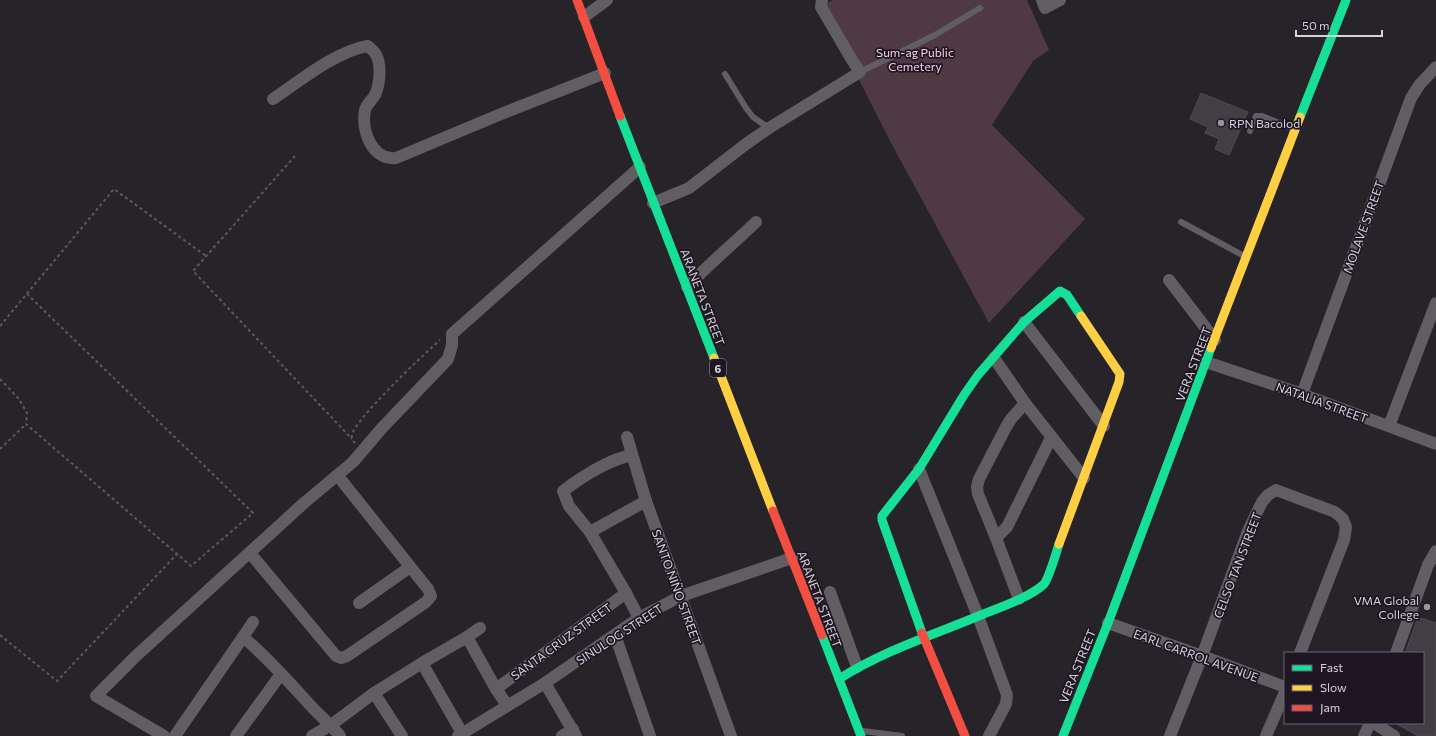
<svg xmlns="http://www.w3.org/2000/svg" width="1436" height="736" font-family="Commissioner,sans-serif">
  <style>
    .green { fill: #4f3a43 }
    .building { fill: #413f44; stroke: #4d4b50 }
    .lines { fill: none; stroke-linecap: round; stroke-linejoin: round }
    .path { stroke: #5d5a5f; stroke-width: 2; stroke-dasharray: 3 3; stroke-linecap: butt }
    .lane { stroke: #605e62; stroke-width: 6 }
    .street { stroke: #605e62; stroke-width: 12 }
    .fast { stroke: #16e098; stroke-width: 9 }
    .slow { stroke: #ffcf43; stroke-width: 9 }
    .jam { stroke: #f24e42; stroke-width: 9 }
    .poi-dot { fill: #99959c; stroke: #1e1723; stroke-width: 1.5 }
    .labels { text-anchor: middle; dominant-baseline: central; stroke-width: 3.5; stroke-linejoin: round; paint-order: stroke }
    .shield { fill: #1e1723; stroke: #a09aa3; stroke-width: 1 }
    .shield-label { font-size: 11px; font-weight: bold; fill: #d7d2da }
    .park-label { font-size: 12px; fill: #fbd2e3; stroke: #1e1723 }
    .poi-label { font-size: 12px; fill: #d7d2da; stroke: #1e1723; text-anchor: start }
    .street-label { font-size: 12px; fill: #d7d2da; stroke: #1e1723 }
  </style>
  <rect width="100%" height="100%" fill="#272429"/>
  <path class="green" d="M833,0H1027L1049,50L1033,61L992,125L1085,219L989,323L890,141L822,6Z"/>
  <g class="building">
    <path d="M1201,93L1248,112L1229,155L1215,149L1219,139L1205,133L1208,127L1190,119Z"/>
    <path d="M1418,617L1436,623V736H1418L1395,723H1423V653H1405Z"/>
  </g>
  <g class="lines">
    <g class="path">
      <path d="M295,156L193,271L352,439"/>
      <path d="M0,326L114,189L206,256"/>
      <path d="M0,379L19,399L27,413L26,424L191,566L253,513L27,294"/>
      <path d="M355,443C353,441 351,439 352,435C354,420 425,353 440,340"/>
      <path d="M0,449L26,424"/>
      <path d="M0,635L57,681L177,554"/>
    </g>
    <g class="lane">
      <path d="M860,72L935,35L980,8"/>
      <path d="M725,74L746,108L753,117L769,128"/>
      <path d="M1250,131L1256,116H1262L1294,129"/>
      <path d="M1181,222L1244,256"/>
      <path d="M863,731L902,736"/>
    </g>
    <g class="street">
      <path d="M1042,0L1045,8L1060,0"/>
      <path d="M584,17L607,0"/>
      <path d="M273,99C300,81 336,51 368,46C370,48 373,50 375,53C382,63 380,84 375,95C372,100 366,105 365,110C361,130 372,161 396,158L501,114L605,73"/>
      <path d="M653,203L689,188L746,144L769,128L860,72L852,60L821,7L822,0"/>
      <path d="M1169,280L1215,340"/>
      <path d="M687,287C709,264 733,244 756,222"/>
      <path d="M1024,322L1104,426"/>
      <path d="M994,358L1025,403L1084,478"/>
      <path d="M1206,362L1302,394L1436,444"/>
      <path d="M1302,394L1411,98L1420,84L1436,67"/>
      <path d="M1389,426L1436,303"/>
      <path d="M627,437L646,501L731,736"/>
      <path d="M632,455C607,460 583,476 563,491L569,506L590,532L626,593L639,618"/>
      <path d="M919,469L978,616L1007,695L1006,704L989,736"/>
      <path d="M590,532L646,501"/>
      <path d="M996,538L1007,527L1051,438"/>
      <path d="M250,553L336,656L341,658L347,656L426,602L431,596L428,589L338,476"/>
      <path d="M830,592L857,667"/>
      <path d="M1019,599L996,538L978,494L977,487L979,479L1006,427L1011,419L1025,403"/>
      <path d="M359,603L410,567"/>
      <path d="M1108,623L1202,656L1285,687"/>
      <path d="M615,635L650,736"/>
      <path d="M243,637L253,622"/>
      <path d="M467,637L496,689L507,705"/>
      <path d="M1396,653L1428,565L1436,551"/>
      <path d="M422,663L462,733"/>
      <path d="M545,683L576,736"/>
      <path d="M496,689L626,593"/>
      <path d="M374,693L402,736"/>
      <path d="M1374,723L1394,736"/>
      <path d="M164,736L96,696L136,656L304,503L353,462L382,428L448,359L452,345V334L640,167"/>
      <path d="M175,736L243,637C267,657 289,682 310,705C320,716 331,725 340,736"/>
      <path d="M236,736L281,674"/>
      <path d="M312,736L331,725L374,693L422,663L467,637L480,628"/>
      <path d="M458,736L545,683L639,618L681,596L792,558"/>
      <path d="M562,736L573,729"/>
      <path d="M1170,736L1202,656L1248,531L1262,502L1268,495L1276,490L1335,512L1343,519L1346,527L1344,540L1300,653"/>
      <path d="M1266,736L1285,692"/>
      <path d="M1364,736L1370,723"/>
    </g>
    <g class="fast">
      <path d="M620,116L714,358"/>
      <path d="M1300,117L1346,0"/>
      <path d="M922,633L882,520V516L919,469L964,395L978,375L1024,322L1060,291L1067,295L1081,316"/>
      <path d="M822,635L861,736"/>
      <path d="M839,679C883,651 933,635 981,615C998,608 1031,597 1044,584C1049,578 1056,553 1059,544"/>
      <path d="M1063,736L1108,623L1211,348"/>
    </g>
    <g class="slow">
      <path d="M1211,348L1300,117"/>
      <path d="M714,358L773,511"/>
      <path d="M1059,544L1119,382L1120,374L1081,316"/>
    </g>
    <g class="jam">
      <path d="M577,0L620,116"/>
      <path d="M773,511L822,635"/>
      <path d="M922,633L965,736"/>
    </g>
  </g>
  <g class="poi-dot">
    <circle cx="1221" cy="123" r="4"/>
    <circle cx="1427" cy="607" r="4"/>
  </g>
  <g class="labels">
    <rect class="shield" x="710" y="359" width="16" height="18" rx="3"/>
    <g class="shield-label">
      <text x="718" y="368">6</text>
    </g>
    <g class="park-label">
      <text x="915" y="52">Sum-ag Public<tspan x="915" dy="14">Cemetery</tspan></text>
    </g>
    <g class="poi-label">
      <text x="1229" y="123">RPN Bacolod</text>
      <text x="1419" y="600" text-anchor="end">VMA Global<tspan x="1419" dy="14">College</tspan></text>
    </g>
    <g class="street-label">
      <text transform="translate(1363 227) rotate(-70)">MOLAVE STREET</text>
      <text transform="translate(703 297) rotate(69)">ARANETA STREET</text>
      <text transform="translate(1193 364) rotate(-69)">VERA STREET</text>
      <text transform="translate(1322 402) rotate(20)">NATALIA STREET</text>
      <text transform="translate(1237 565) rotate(-69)">CELSO TAN STREET</text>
      <text transform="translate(677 587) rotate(70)">SANTO NIÑO STREET</text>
      <text transform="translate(820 599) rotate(69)">ARANETA STREET</text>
      <text transform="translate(619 634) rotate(-33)">SINULOG STREET</text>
      <text transform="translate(561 641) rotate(-36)">SANTA CRUZ STREET</text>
      <text transform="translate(1196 655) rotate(20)">EARL CARROL AVENUE</text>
      <text transform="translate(1077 666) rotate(-68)">VERA STREET</text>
    </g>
  </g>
  <rect x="1284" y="652" width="140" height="72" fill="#1e1723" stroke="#68626c"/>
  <rect x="1292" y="665" width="20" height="6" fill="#16e098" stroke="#68626c"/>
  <text x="1320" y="672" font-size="12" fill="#d7d2da">Fast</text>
  <rect x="1292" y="685" width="20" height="6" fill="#ffcf43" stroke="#68626c"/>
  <text x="1320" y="692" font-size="12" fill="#d7d2da">Slow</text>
  <rect x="1292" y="705" width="20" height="6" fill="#f24e42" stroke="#68626c"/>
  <text x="1320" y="712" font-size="12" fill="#d7d2da">Jam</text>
  <path d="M1296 30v6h86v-6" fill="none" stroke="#d7d2da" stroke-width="2"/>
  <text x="1302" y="30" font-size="12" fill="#d7d2da" stroke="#1e1723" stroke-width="3" paint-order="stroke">50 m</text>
</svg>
